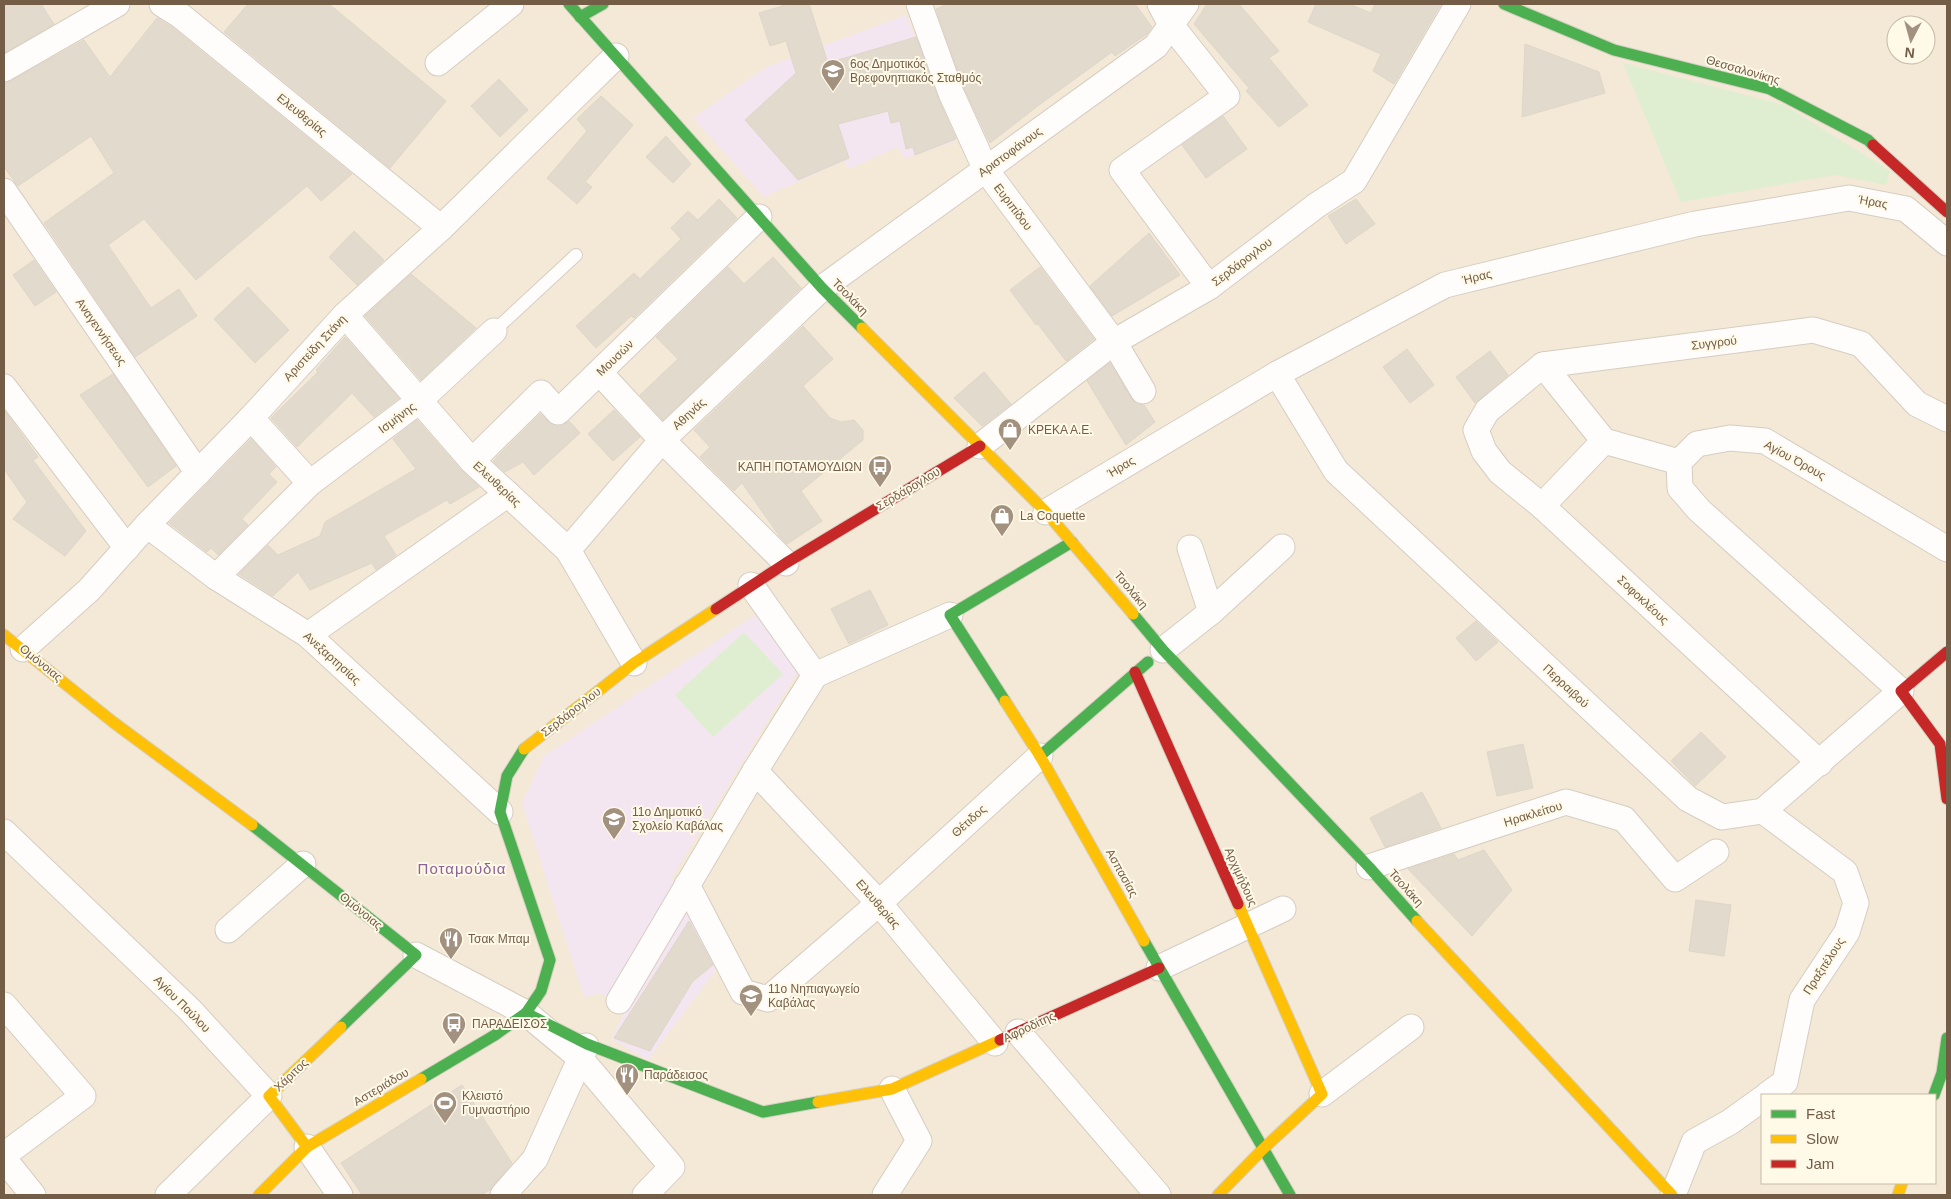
<svg xmlns="http://www.w3.org/2000/svg" width="1951" height="1199" font-family="Helvetica,sans-serif">
  <style>
    .residential { fill: #f3e9d6; fill-rule: evenodd }
    .education { fill: #f4e6f0 }
    .green { fill: #dfeed0 }
    .building { fill: #e3dace; stroke: #dfd6c9 }
    .lines { fill: none; stroke-linecap: round; stroke-linejoin: round }
    .lane-casing { stroke: #d6cdc2; stroke-width: 14 }
    .street-casing { stroke: #d6cdc2; stroke-width: 27 }
    .fast-casing { stroke: #d6cfc3; stroke-width: 13 }
    .slow-casing { stroke: #d6cfc3; stroke-width: 13 }
    .jam-casing { stroke: #d6cfc3; stroke-width: 13 }
    .lane { stroke: #fefdfb; stroke-width: 12 }
    .street { stroke: #fefdfb; stroke-width: 25 }
    .fast { stroke: #4caf50; stroke-width: 11 }
    .slow { stroke: #ffc107; stroke-width: 11 }
    .jam { stroke: #c62828; stroke-width: 11 }
    .labels { text-anchor: middle; dominant-baseline: central; stroke-width: 4; stroke-linejoin: round; paint-order: stroke }
    .poi-label { font-size: 12px; fill: #745d47; stroke: #fff9e7; text-anchor: start }
    .street-label { font-size: 12px; fill: #745d47; stroke: #fff9e7 }
    .quarter-label { font-size: 15px; letter-spacing: 1px; fill: #8d6298; stroke: #fff9e7 }
  </style>
  <rect width="100%" height="100%" fill="#f7f2e6"/>
  <path class="residential" d="M4,4H1947V1195H4ZM1896,25H1926V55H1896ZM1762,1095H1935V1183H1762Z"/>
  <g class="education">
    <path d="M906,15L956,141L905,159L898,147L849,169L844,161L764,197L693,118L766,67Z"/>
    <path d="M755,615H758L800,668L672,877L720,965L648,1060L611,1039L627,1008L600,993L584,997L522,803L544,756Z"/>
  </g>
  <g class="green">
    <path d="M1623,63L1784,105L1890,171L1886,185L1835,175L1681,202Z"/>
    <path d="M744,632L783,674L713,737L675,695Z"/>
  </g>
  <g class="building">
    <path d="M4,4H41L54,24L4,53Z"/>
    <path d="M248,4H329L446,101L390,168L224,32Z"/>
    <path d="M789,4H809L828,63L916,37L938,98L956,139L915,155L913,147L906,149L900,121L891,123L888,111L838,124L849,158L798,180L745,120L796,73L786,41L770,46L759,13Z"/>
    <path d="M948,4H1135L1152,27L1147,34L1115,56L1112,52L1039,105L990,143L964,88L936,9Z"/>
    <path d="M1207,4H1239L1279,51L1269,58L1308,105L1279,127L1246,91L1249,88L1194,24Z"/>
    <path d="M1316,4H1349L1371,13L1375,4H1441L1394,84L1373,71L1381,54L1308,22Z"/>
    <path d="M157,18L173,28L352,174L321,201L307,186L196,280L144,219L108,245L151,308L179,289L197,316L135,357L44,223L114,173L91,136L18,186L4,167V83L11,81L84,40L110,77Z"/>
    <path d="M1525,44L1599,72L1605,93L1522,117Z"/>
    <path d="M499,79L528,110L500,137L471,106Z"/>
    <path d="M601,96L633,125L585,182L592,187L577,204L547,178L587,131L577,119Z"/>
    <path d="M1223,116L1247,149L1206,178L1182,145Z"/>
    <path d="M666,136L691,164L673,183L646,157Z"/>
    <path d="M719,199L737,218L634,318L631,316L596,348L576,326L634,273L640,279L681,239L671,228L688,211L698,220Z"/>
    <path d="M1356,199L1375,224L1346,244L1328,216Z"/>
    <path d="M354,231L384,260L357,285L329,257Z"/>
    <path d="M1149,233L1180,275L1112,316L1090,286Z"/>
    <path d="M773,257L801,288L663,420L640,395L678,359L656,337L728,267L744,284Z"/>
    <path d="M34,260L56,292L35,306L13,275Z"/>
    <path d="M1040,267L1094,339L1066,361L1038,324L1036,325L1010,290Z"/>
    <path d="M411,274L476,328L421,380L365,316Z"/>
    <path d="M248,287L289,330L255,363L214,319Z"/>
    <path d="M803,326L833,359L803,386L830,418L841,422L854,420L863,430V440L801,491L822,521L787,544L780,537L742,483L734,491L700,457L710,447L694,430Z"/>
    <path d="M345,337L399,398L374,417L352,393L297,447L271,418L318,372L316,370Z"/>
    <path d="M1407,349L1434,385L1410,403L1383,367Z"/>
    <path d="M1490,351L1508,375L1475,403L1456,377Z"/>
    <path d="M1110,363L1131,398L1136,404L1144,405L1155,422L1126,445L1087,381Z"/>
    <path d="M984,372L1011,404L982,426L954,398Z"/>
    <path d="M113,374L176,466L148,487L80,395Z"/>
    <path d="M4,410L38,457L33,460L86,531L65,556L13,519L27,502L4,469Z"/>
    <path d="M614,410L640,437L613,461L588,434Z"/>
    <path d="M540,414L554,426H562L569,421L580,433L534,475L523,462L505,472L493,461Z"/>
    <path d="M417,420L461,470L479,487L450,504L447,500L384,536L396,555L376,570L372,563L310,590L298,572L273,596L239,574L268,545L278,555L320,536L325,522L416,469L393,439Z"/>
    <path d="M251,439L276,467L269,474L277,482L242,519L248,525L218,555L211,548L207,552L169,523Z"/>
    <path d="M870,590L888,625L849,644L831,609Z"/>
    <path d="M1476,621L1498,642L1476,661L1456,638Z"/>
    <path d="M1701,732L1726,757L1695,786L1671,761Z"/>
    <path d="M1523,744L1533,788L1497,796L1487,752Z"/>
    <path d="M1422,792L1441,828L1385,847L1370,818Z"/>
    <path d="M1484,850L1512,890L1472,936L1408,869L1454,854L1458,860Z"/>
    <path d="M1696,900L1731,905L1724,956L1689,951Z"/>
    <path d="M689,921L713,965L693,981L650,1051L614,1038Z"/>
    <path d="M462,1085L512,1163L490,1190L481,1195H362L341,1163Z"/>
  </g>
  <g class="lines">
    <g class="lane-casing">
      <path id="lane" d="M494,331L576,255"/>
    </g>
    <g class="street-casing">
      <g id="street">
        <path d="M162,4L181,16L441,228"/>
        <path d="M919,4L951,93L986,170L1114,342L1143,391"/>
        <path d="M1160,4L1171,25L1227,96L1122,170L1209,287"/>
        <path d="M438,63L511,4"/>
        <path d="M4,69L117,4"/>
        <path d="M4,191L198,473"/>
        <path d="M345,315L472,461L568,550L634,663"/>
        <path d="M1543,365L1604,441"/>
        <path d="M600,373L662,440L786,563"/>
        <path d="M1277,374L1336,471L1688,799L1722,817L1763,811L1901,691L1699,510L1680,488L1679,462"/>
        <path d="M4,387L127,548"/>
        <path d="M251,418L310,483"/>
        <path d="M980,446L1114,342L1209,287L1317,205L1354,181L1458,4"/>
        <path d="M472,461L541,393L558,412L759,217"/>
        <path d="M1542,506L1604,441L1679,462L1697,444L1730,438L1765,441L1947,549"/>
        <path d="M1046,512L1277,374L1445,285L1695,224L1849,198L1906,209L1947,243"/>
        <path d="M147,525L216,577L308,635L500,812"/>
        <path d="M1190,548L1211,612"/>
        <path d="M568,550L662,440L822,288L1156,46L1186,4"/>
        <path d="M216,577L310,483L419,401L494,331"/>
        <path d="M751,585L815,675"/>
        <path d="M308,635L508,494"/>
        <path d="M23,649L89,590L147,525L251,418L345,315L441,228L616,56"/>
        <path d="M1163,650L1211,612L1282,547"/>
        <path d="M1820,763L1542,506L1500,472L1484,451L1476,430L1487,411L1543,365L1813,330L1861,344L1917,404L1947,419"/>
        <path d="M755,771L879,903L995,1043"/>
        <path d="M1763,811L1845,872L1856,903L1847,932L1802,1000L1785,1082L1767,1095"/>
        <path d="M4,832L190,1010L269,1096L168,1195"/>
        <path d="M1369,867L1566,802L1624,819L1675,879L1716,852"/>
        <path d="M687,885L743,992L768,999L879,903L1040,756"/>
        <path d="M228,930L303,864"/>
        <path d="M416,955L526,1013L579,1057L672,1167L645,1195"/>
        <path d="M1159,968L1283,909"/>
        <path d="M619,1001L755,771L815,675L950,615"/>
        <path d="M4,1005L83,1096L4,1155"/>
        <path d="M1018,1032L1158,1195"/>
        <path d="M1322,1094L1411,1027"/>
        <path d="M307,1147L340,1195"/>
        <path d="M4,1159L33,1195"/>
        <path d="M503,1195L535,1159L586,1046"/>
        <path d="M885,1195L919,1141L892,1089"/>
        <path d="M1673,1195L1694,1142L1730,1122L1762,1099"/>
      </g>
    </g>
    <g class="fast-casing">
      <g id="fast">
        <path d="M569,4L822,288L862,328"/>
        <path d="M1504,4L1614,50L1770,89L1868,140L1873,145"/>
        <path d="M580,17L603,4"/>
        <path d="M1133,614L1163,650L1369,867L1417,921"/>
        <path d="M1005,701L950,615L1072,542"/>
        <path d="M1040,756L1148,662"/>
        <path d="M252,825L416,955L341,1027"/>
        <path d="M1144,941L1290,1195"/>
        <path d="M526,1013L587,1044L763,1112L818,1102"/>
        <path d="M421,1079L495,1035L526,1013L541,991L550,960L500,812L507,776L524,749"/>
        <path d="M1934,1095L1942,1073L1947,1038"/>
      </g>
    </g>
    <g class="slow-casing">
      <g id="slow">
        <path d="M862,328L1046,512L1133,614"/>
        <path d="M4,635L113,722L252,825"/>
        <path d="M1005,701L1040,756L1144,941"/>
        <path d="M524,749L634,663L716,609"/>
        <path d="M1417,921L1672,1195"/>
        <path d="M818,1102L892,1089L1000,1040"/>
        <path d="M307,1147L269,1096L341,1027"/>
        <path d="M259,1195L307,1147L421,1079"/>
        <path d="M1218,1195L1263,1149L1322,1094L1238,904"/>
        <path d="M1898,1195L1902,1183"/>
      </g>
    </g>
    <g class="jam-casing">
      <g id="jam">
        <path d="M1873,145L1947,212"/>
        <path d="M716,609L786,563L980,446"/>
        <path d="M1947,652L1901,691L1940,744L1947,799"/>
        <path d="M1135,672L1238,904"/>
        <path d="M1000,1040L1159,968"/>
      </g>
    </g>
    <use href="#lane" class="lane"/>
    <use href="#street" class="street"/>
    <use href="#fast" class="fast"/>
    <use href="#slow" class="slow"/>
    <use href="#jam" class="jam"/>
  </g>
  <defs>
    <g id="school-pin" transform="scale(1.25)"><path d="M0 17L-7.5 6A9.5 9.5 0 1 1 7.5 6Z" fill="#a2917f" stroke="#fff9e7"/><path d="M0-5L7-2L0 1L-7-2ZM-4 1L0 2.5L4 1V4Q0 6-4 4Z" fill="#fff"/></g>
    <g id="shop-pin" transform="scale(1.25)"><path d="M0 17L-7.5 6A9.5 9.5 0 1 1 7.5 6Z" fill="#a2917f" stroke="#fff9e7"/><path d="M-5-2.5h2.3a2.7 3.5 0 0 1 5.4 0H5L5.5 6h-11ZM-1.5-2.5h3a1.5 2.3 0 0 0-3 0Z" fill="#fff"/></g>
    <g id="bus-pin" transform="scale(1.25)"><path d="M0 17L-7.5 6A9.5 9.5 0 1 1 7.5 6Z" fill="#a2917f" stroke="#fff9e7"/><path d="M-5-6H5V4H4V6H2V4H-2V6H-4V4H-5ZM-3.5-4V0h7V-4ZM-3.5 1.2v1.5H-2V1.2ZM2 1.2v1.5H3.5V1.2Z" fill="#fff"/></g>
    <g id="restaurant-pin" transform="scale(1.25)"><path d="M0 17L-7.5 6A9.5 9.5 0 1 1 7.5 6Z" fill="#a2917f" stroke="#fff9e7"/><path d="M-5-6h1v4h1v-4h1v4h1v-4h1v5L-1.5 .5V6h-2V.5L-5-1ZM5-6V6H3V1.5H1.5Q1.5-4 5-6Z" fill="#fff"/></g>
    <g id="stadium-pin" transform="scale(1.25)"><path d="M0 17L-7.5 6A9.5 9.5 0 1 1 7.5 6Z" fill="#a2917f" stroke="#fff9e7"/><path d="M0-5a6.5 5 0 1 0 0 10a6.5 5 0 1 0 0-10ZM-3.5-1.8h7v3.6h-7Z" fill="#fff"/></g>
  </defs>
  <g fill-rule="evenodd">
    <use href="#school-pin" x="833" y="71"/>
    <use href="#shop-pin" x="1010" y="430"/>
    <use href="#bus-pin" x="880" y="467"/>
    <use href="#shop-pin" x="1002" y="516"/>
    <use href="#school-pin" x="614" y="819"/>
    <use href="#restaurant-pin" x="451" y="939"/>
    <use href="#school-pin" x="751" y="996"/>
    <use href="#bus-pin" x="454" y="1024"/>
    <use href="#restaurant-pin" x="627" y="1075"/>
    <use href="#stadium-pin" x="445" y="1103"/>
  </g>
  <g class="labels">
    <g class="poi-label">
      <text x="850" y="64">6ος Δημοτικός<tspan x="850" dy="14">Βρεφονηπιακός Σταθμός</tspan></text>
      <text x="1028" y="430">ΚΡΕΚΑ Α.Ε.</text>
      <text x="862" y="467" text-anchor="end">ΚΑΠΗ ΠΟΤΑΜΟΥΔΙΩΝ</text>
      <text x="1020" y="516">La Coquette</text>
      <text x="632" y="812">11ο Δημοτικό<tspan x="632" dy="14">Σχολείο Καβάλας</tspan></text>
      <text x="468" y="939">Τσακ Μπαμ</text>
      <text x="768" y="989">11ο Νηπιαγωγείο<tspan x="768" dy="14">Καβάλας</tspan></text>
      <text x="472" y="1024">ΠΑΡΑΔΕΙΣΟΣ</text>
      <text x="644" y="1075">Παράδεισος</text>
      <text x="462" y="1096">Κλειστό<tspan x="462" dy="14">Γυμναστήριο</tspan></text>
    </g>
    <g class="street-label">
      <text transform="translate(1743 70) rotate(16)">Θεσσαλονίκης</text>
      <text transform="translate(302 115) rotate(39)">Ελευθερίας</text>
      <text transform="translate(1010 152) rotate(-36)">Αριστοφάνους</text>
      <text transform="translate(1873 202) rotate(10)">Ήρας</text>
      <text transform="translate(1013 207) rotate(53)">Ευριπίδου</text>
      <text transform="translate(1242 262) rotate(-37)">Σερδάρογλου</text>
      <text transform="translate(1477 277) rotate(-14)">Ήρας</text>
      <text transform="translate(850 297) rotate(45)">Τσολάκη</text>
      <text transform="translate(101 332) rotate(55)">Αναγεννήσεως</text>
      <text transform="translate(1714 343) rotate(-7)">Συγγρού</text>
      <text transform="translate(315 348) rotate(-47)">Αριστείδη Στάνη</text>
      <text transform="translate(615 358) rotate(-44)">Μουσών</text>
      <text transform="translate(689 414) rotate(-43)">Αθηνάς</text>
      <text transform="translate(397 418) rotate(-37)">Ισμήνης</text>
      <text transform="translate(1795 460) rotate(29)">Αγίου Όρους</text>
      <text transform="translate(1121 467) rotate(-31)">Ήρας</text>
      <text transform="translate(497 484) rotate(43)">Ελευθερίας</text>
      <text transform="translate(908 489) rotate(-31)">Σερδάρογλου</text>
      <text transform="translate(1131 590) rotate(50)">Τσολάκη</text>
      <text transform="translate(1643 600) rotate(43)">Σοφοκλέους</text>
      <text transform="translate(332 658) rotate(42)">Ανεξαρτησίας</text>
      <text transform="translate(41 663) rotate(39)">Ομόνοιας</text>
      <text transform="translate(1566 686) rotate(43)">Περραιβού</text>
      <text transform="translate(571 712) rotate(-38)">Σερδάρογλου</text>
      <text transform="translate(1533 814) rotate(-17)">Ηρακλείτου</text>
      <text transform="translate(969 821) rotate(-42)">Θέτιδος</text>
      <text transform="translate(1122 873) rotate(61)">Ασπασίας</text>
      <text transform="translate(1241 877) rotate(66)">Αρχιμήδους</text>
      <text transform="translate(1406 888) rotate(48)">Τσολάκη</text>
      <text transform="translate(878 904) rotate(49)">Ελευθερίας</text>
      <text transform="translate(361 911) rotate(39)">Ομόνοιας</text>
      <text transform="translate(1824 966) rotate(-57)">Πραξιτέλους</text>
      <text transform="translate(182 1004) rotate(45)">Αγίου Παύλου</text>
      <text transform="translate(1029 1027) rotate(-25)">Αφροδίτης</text>
      <text transform="translate(291 1075) rotate(-44)">Χάριτος</text>
      <text transform="translate(381 1087) rotate(-31)">Αστεριάδου</text>
    </g>
    <g class="quarter-label">
      <text x="462" y="868">Ποταμούδια</text>
    </g>
  </g>
  <rect width="1951" height="1199" fill="none" stroke="#745d47" stroke-width="10"/>
  <rect x="1761" y="1094" width="175" height="90" fill="#fff9e7" stroke="#c7bba7"/>
  <rect x="1771" y="1110" width="25" height="8" fill="#4caf50" stroke="#c7bba7"/>
  <text x="1806" y="1119" font-size="15" fill="#745d47">Fast</text>
  <rect x="1771" y="1135" width="25" height="8" fill="#ffc107" stroke="#c7bba7"/>
  <text x="1806" y="1144" font-size="15" fill="#745d47">Slow</text>
  <rect x="1771" y="1160" width="25" height="8" fill="#c62828" stroke="#c7bba7"/>
  <text x="1806" y="1169" font-size="15" fill="#745d47">Jam</text>
  <g transform="translate(1911 40) rotate(186)"><circle r="24" fill="#fff9e7" stroke="#c7bba7"/>
  <path d="M0-4L9 19L0 12L-9 19Z" fill="#a2917f"/>
  <text y="-8" font-size="14" font-weight="bold" text-anchor="middle" fill="#745d47">N</text>
  </g>
</svg>
